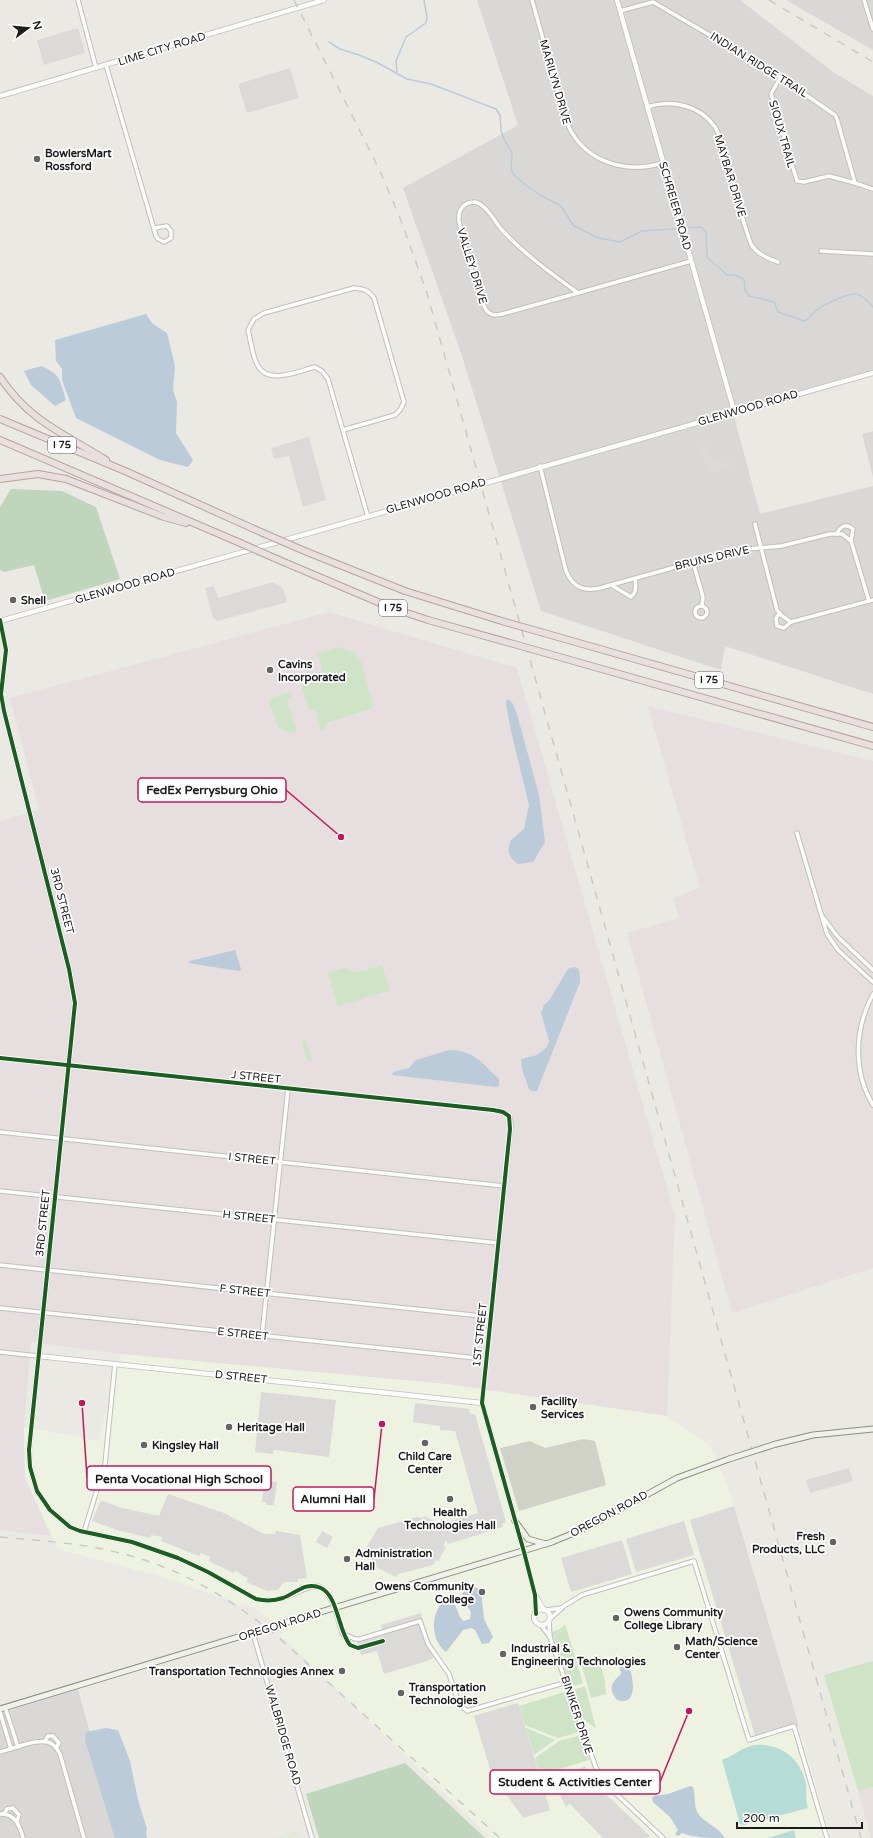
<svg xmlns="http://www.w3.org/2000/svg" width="873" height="1838" font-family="'Varela Round',sans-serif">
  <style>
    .residential { fill: #d9d8d6 }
    .industrial { fill: #e7dee0 }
    .education { fill: #eef2e0 }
    .construction { fill: #d0d2c7 }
    .farmland { fill: #e4e9d9 }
    .grass { fill: #cfe4c6 }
    .forest { fill: #c0d6bc }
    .pitch { fill: #b5dcd6 }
    .parking { fill: #dbdad8 }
    .water { fill: #bccbd9 }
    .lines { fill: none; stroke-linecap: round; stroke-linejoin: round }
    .stream { stroke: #bccbd9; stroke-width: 1.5 }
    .minor-casing { stroke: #c0bfbd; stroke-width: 5.5 }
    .tertiary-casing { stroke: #c0bfbd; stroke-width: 6 }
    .secondary-casing { stroke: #8b917f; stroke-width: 7 }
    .motorway-casing { stroke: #bba0a0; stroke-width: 8 }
    .minor { stroke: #fcfcfb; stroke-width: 3.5 }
    .tertiary { stroke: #fcfcfb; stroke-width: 4.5 }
    .secondary { stroke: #eff1ea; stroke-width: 5 }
    .motorway { stroke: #e7e0de; stroke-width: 6 }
    .rail { stroke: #c9c9c8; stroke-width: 1.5; stroke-dasharray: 8 8; stroke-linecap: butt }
    .secondary-bridge-casing { stroke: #8b917f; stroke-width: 7; stroke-linecap: butt }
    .motorway-bridge-casing { stroke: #bba0a0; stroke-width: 8; stroke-linecap: butt }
    .secondary-bridge { stroke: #eff1ea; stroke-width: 5 }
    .motorway-bridge { stroke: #e7e0de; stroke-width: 6 }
    .cycleway-casing { stroke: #fff; stroke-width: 6 }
    .cycleway { stroke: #1b5e20; stroke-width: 4 }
    .poi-dot { fill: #646462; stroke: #fff; stroke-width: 1.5 }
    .labels { text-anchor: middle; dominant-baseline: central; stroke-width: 3.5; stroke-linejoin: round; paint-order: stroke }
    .shield { fill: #fff; stroke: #606060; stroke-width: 1 }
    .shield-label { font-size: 10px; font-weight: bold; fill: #1c1c1c }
    .street-label { font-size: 11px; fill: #1c1c1c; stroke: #fff }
    .poi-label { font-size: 11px; font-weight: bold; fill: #1c1c1c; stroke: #fff; text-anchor: start }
    .leader { fill: none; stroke: #c2185b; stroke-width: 1.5 }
    .callout-dot { fill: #c2185b; stroke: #fff; stroke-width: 1.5 }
    .callout { fill: #fff; stroke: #c2185b; stroke-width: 1.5 }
    .callout-label { font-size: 12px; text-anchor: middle; font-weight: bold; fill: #1c1c1c }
  </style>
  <rect width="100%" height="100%" fill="#eae9e4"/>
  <g class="residential">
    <path d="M477,0H740L833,72L873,96V376L734,416L760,514L873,486V694L725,646L721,670L541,611L461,353L403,188L518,125Z"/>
    <path d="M786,0H873V50Z"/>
    <path d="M873,431V477L862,434Z"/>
    <path d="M78,1689L119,1838H0V1713Z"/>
  </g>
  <g class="industrial">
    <path d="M329,612L517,668L675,1216L667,1416L446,1384L121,1354L31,1342L24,1427L25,1478L51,1536L0,1530V821L39,810L10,698Z"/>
    <path d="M648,706L873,761V1268L732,1313L627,933L679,918L673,898L700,888Z"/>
    <path d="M873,1787V1838H871L858,1791Z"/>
  </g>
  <path class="education" d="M121,1354L446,1384L667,1416L710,1446L731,1494L831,1838H491L279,1634L285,1632L256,1609L155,1575L58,1549L25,1478L24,1427L98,1441Z"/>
  <path class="construction" d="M583,1439L595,1441L606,1485L519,1511L500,1448L530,1441L545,1448Z"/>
  <path class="farmland" d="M300,1830L302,1838H273Z"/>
  <g class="grass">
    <path d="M337,647L355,653L361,661L373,706L371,709L328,722L324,730L321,731L315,709L309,711L302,688L305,676L322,671L318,653Z"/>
    <path d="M287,693L291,695L292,697L287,699L297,731L293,733L278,728L269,701L272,698Z"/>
    <path d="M382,965L390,990L338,1006L328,973L345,968L355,973Z"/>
    <path d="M305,1038L312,1058L311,1062L307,1060L302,1044Z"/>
    <path d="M565,1624L583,1683L571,1687L552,1632L560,1629Z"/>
    <path d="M579,1656L599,1659L605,1681L606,1694L591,1698Z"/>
    <path d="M873,1661V1787L858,1791L824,1675Z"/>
    <path d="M585,1686L596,1728C577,1717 580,1712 573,1690Z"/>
    <path d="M568,1691L580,1732L558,1738L525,1725L519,1706Z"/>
    <path d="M526,1728L555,1740L534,1755Z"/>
    <path d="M581,1735L589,1760L540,1775L535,1758L559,1741Z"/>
  </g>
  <g class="forest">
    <path d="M11,489L62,491L96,507L120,579L45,601L34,565L4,572L0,570V507Z"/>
    <path d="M405,1763L485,1838H319L306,1794Z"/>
  </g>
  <g class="pitch">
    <path d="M755,1745C780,1743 801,1758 806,1784C807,1793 805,1800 808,1808L744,1825L740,1824L722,1760C734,1756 742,1747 755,1745Z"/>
    <path d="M794,1830L796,1838H768Z"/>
  </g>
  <g class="parking">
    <path d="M78,28L85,53L44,65L37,40Z"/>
    <path d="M290,68L299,98L247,113L238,84Z"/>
    <path d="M309,437L326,500L303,507L289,456L274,459L271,448Z"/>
    <path d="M708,442L713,460L728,456L731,467L708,474L700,444Z"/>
    <path d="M273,582L283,588L287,602L218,621L213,618L205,588L214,586L218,598Z"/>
    <path d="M261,1392L336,1400L329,1457L274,1450L273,1454L255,1452Z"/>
    <path d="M415,1403L470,1409L469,1412L472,1414H475L506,1522L502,1524L503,1527L448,1544L446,1540L443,1546L446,1547L438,1561L436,1560L433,1565L398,1574L396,1577L372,1565L373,1562L366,1548L378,1528L417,1517L423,1518L424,1516L438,1523L437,1526L443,1528L442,1524L478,1513L455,1431L440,1430V1426L413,1422Z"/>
    <path d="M849,1468L853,1481L810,1493L806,1480Z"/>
    <path d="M264,1481L277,1482L274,1505H266V1502H262Z"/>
    <path d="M168,1494L224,1513L264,1534H275L276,1531L300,1535L307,1578L298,1579V1582H284L278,1590L267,1591L246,1582L248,1579L236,1571L233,1573L209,1561L210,1557L201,1553L199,1556L161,1541L162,1537L151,1535L150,1538L117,1530L92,1521L100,1502L103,1501L122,1508L159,1516Z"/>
    <path d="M734,1506L799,1726L756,1739L690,1520Z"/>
    <path d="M684,1521L694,1555L636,1572L626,1539Z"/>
    <path d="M322,1531L333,1537L327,1548L316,1542Z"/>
    <path d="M622,1540L632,1574L571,1592L561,1558Z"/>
    <path d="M421,1613L429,1641L438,1654L430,1660L384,1674L377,1651L361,1655L357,1642L384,1635L381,1625Z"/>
    <path d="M518,1703L550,1810L523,1818L491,1772L474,1716Z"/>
    <path d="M585,1766L599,1788L650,1836L648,1838H603L570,1804L566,1807L552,1780Z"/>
  </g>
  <g class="water">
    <path d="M146,314L152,323L167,333L175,366L173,390L177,402L176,433L193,460L188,467L160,460L76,418L62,380V369L56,361L55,340Z"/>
    <path d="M41,366C61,374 60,381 66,400L55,406L31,385L24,371Z"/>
    <path d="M507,699L512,702L517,714L539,795L545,842L533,862L518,864L511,858L508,850L511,840L524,829L529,805L511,731L506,704Z"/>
    <path d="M235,950L241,969L239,971L188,963L190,961Z"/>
    <path d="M573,967L578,968L580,973V982L537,1091H532L529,1089L522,1069L521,1059L537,1055L547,1047L549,1041L541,1013L544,1005L550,999L568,969Z"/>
    <path d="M449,1050C474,1050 482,1063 499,1079V1086L496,1087L392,1075L393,1072L409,1068L416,1060Z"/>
    <path d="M475,1587L481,1590L484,1619L493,1637L489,1643L482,1644L475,1630L471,1628L463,1630L446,1652C429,1638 431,1612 446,1598H452L460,1617L463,1621L470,1619L471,1612L465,1604L462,1594L464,1591Z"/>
    <path d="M622,1659H625C633,1670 641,1708 617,1700C608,1688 611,1683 621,1674L619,1664Z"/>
    <path d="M106,1728L118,1730L130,1761L138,1800L147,1829L146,1832L147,1838H115L85,1740L86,1732Z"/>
    <path d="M690,1786L693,1787C696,1795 693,1808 699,1815C707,1824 718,1827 725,1838C712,1838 694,1838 682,1833L678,1836L675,1834L678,1830L670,1817L653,1802L652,1798L654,1796L668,1794Z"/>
  </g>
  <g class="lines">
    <g class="stream">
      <path d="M329,42L340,49L359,55L378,63L407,79L431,84L496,109L500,115L501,131L504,139L512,153L511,169L514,175L523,183L540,195L561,206L573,225L598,238L620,242L642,231L701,227L706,232L707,257L727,275H735L744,279L745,290L749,296L774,302L778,312L804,321C811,318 812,313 818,309C823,305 829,303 835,300C854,292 859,290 873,307"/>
      <path d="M397,72L396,61L406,37L426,23L427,17L424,0"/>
    </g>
    <g class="minor-casing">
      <g id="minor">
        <path d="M78,0L96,68"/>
        <path d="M532,0L565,117C579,160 622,175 663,163"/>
        <path d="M864,0L873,29"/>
        <path d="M620,11L653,2L773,72L835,115L837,119L855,183L873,189"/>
        <path d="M106,65L156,236L158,239L164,242L171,238V231L167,226L154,228"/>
        <path d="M781,76L771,94L797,181L804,182L829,176L855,183"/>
        <path d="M647,107C671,99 700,105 715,127C723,140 726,156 730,170C736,195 742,220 751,244C757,254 767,258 778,262"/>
        <path d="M475,202C487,205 494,221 502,230C524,254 552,274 578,293L502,314C497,315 492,316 488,312C479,305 462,236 459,221C458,210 463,202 475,202Z"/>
        <path d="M821,251L873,254"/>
        <path d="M578,293L691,261"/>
        <path d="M343,430L395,415L400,410L404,402L374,298C368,290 364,289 354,288L264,313L254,319L248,330C251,341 252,356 258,366C269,385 298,371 315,367L322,371L328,379L368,517"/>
        <path d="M540,466L566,571C573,587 583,592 600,588L737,550L781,546L830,534H842L851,541"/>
        <path d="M755,524L777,610L781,615L791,622"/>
        <path d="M837,533C841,526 846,523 853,529L851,541L869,601"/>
        <path d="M693,562L703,597L702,606"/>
        <path d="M611,585L631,597C637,593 636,585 635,579"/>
        <circle cx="701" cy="612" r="6"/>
        <path d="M780,613L776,618L777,626L784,628L791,622"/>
        <path d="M791,622L873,600"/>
        <path d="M797,833L827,934L838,950L873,982"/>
        <path d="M822,916L838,937L873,970"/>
        <path d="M873,994C855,1028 852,1071 873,1105"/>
        <path d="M0,1058L493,1110L506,1113L510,1118L511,1124L482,1403"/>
        <path d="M0,1132L504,1186"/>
        <path d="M0,1191L498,1243"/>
        <path d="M0,1265L491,1317"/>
        <path d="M0,1308L486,1359"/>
        <path d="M262,1336L288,1089"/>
        <path d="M0,1352L38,1356"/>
        <path d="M84,1532L105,1464L115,1364"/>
        <path d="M335,1608L342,1633L350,1645L358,1648L383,1641"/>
        <path d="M546,1610L562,1608"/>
        <path d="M550,1619L564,1606L582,1595L694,1561L749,1740L794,1726L827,1838"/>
        <path d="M549,1622L550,1637L596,1768L610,1788L663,1838"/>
        <path d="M541,1625L550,1637"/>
        <path d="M253,1633L312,1838"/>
        <path d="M342,1633L355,1639H360L420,1621L428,1644L449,1674L459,1704L467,1711L567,1682"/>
        <path d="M5,1707L18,1747"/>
        <path d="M0,1712L11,1749"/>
        <path d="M45,1741L48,1736H53L59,1743L56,1748"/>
        <path d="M0,1752C13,1749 41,1736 52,1744C56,1746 58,1751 60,1754L84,1838"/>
        <path d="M0,1814C15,1813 20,1826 23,1838"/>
        <path d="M4,1814L7,1809L13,1808L19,1815L17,1821"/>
      </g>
    </g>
    <g class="tertiary-casing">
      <g id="tertiary">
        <path d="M617,0L734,411"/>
        <path d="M0,96L324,0"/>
        <path d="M0,620L6,650L1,694L4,711L69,969L75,1003L29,1450L30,1467L37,1491L50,1510L70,1527L80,1531L132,1542L178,1558L208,1572L256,1599C265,1601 274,1601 283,1598C309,1589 320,1572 335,1608"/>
        <path d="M0,621L873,373"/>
        <path d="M38,1356L482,1403L524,1552L535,1595L536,1614"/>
        <path d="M536,1597L544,1610"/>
        <circle cx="542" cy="1617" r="8"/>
      </g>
    </g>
    <g class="secondary-casing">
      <g id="secondary">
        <path d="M776,1444L813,1435L873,1429"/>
        <path d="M515,1521L528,1539L546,1544"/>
        <path d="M0,1709L552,1542L586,1528L677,1478L729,1459"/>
      </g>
    </g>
    <g class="motorway-casing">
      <g id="motorway">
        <path d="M0,377C29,421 63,433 106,460"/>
        <path d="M0,419L125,471L263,533"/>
        <path d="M0,440L238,542"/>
        <path d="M0,479L38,474L66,479L164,517L186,523"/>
        <path d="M307,552L405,591L505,622"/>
        <path d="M279,560L392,608L428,620L510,643"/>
        <path d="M544,633L873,727"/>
        <path d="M549,654L873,746"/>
      </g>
    </g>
    <use href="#minor" class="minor"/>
    <use href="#tertiary" class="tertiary"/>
    <use href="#secondary" class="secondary"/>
    <use href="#motorway" class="motorway"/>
    <g class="rail">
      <path d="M294,0L380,171L400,218L427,293L861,1838"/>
      <path d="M769,0L873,62"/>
      <path d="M0,1537C32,1540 65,1542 97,1548C168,1561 220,1591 276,1635L500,1838"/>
    </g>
    <g class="secondary-bridge-casing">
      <path id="secondary-bridge" d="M729,1459L776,1444"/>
    </g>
    <g class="motorway-bridge-casing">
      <g id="motorway-bridge">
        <path d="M263,533L307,552"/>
        <path d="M238,542L279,560"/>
        <path d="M505,622L544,633"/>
        <path d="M510,643L549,654"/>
      </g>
    </g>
    <use href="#secondary-bridge" class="secondary-bridge"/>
    <use href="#motorway-bridge" class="motorway-bridge"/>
    <g class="cycleway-casing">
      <g id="cycleway">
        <path d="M0,620L6,650L1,694L4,711L69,969L75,1003L29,1450L30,1467L37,1491L50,1510L70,1527L80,1531L132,1542L178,1558L208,1572L256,1599C265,1601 274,1601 283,1598C296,1593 306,1581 321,1588C338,1596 338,1630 350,1645L358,1648L383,1641"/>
        <path d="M0,1058L493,1110L503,1112L509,1116L510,1129L482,1403L524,1552L535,1595L536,1614"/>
      </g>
    </g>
    <use href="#cycleway" class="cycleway"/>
  </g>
  <g class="poi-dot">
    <circle cx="37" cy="159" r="4"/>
    <circle cx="13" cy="600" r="4"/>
    <circle cx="270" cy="670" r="4"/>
    <circle cx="533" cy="1407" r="4"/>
    <circle cx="229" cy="1427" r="4"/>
    <circle cx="425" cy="1443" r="4"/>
    <circle cx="144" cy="1445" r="4"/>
    <circle cx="450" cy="1499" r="4"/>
    <circle cx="833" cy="1542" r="4"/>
    <circle cx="347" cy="1559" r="4"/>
    <circle cx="482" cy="1592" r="4"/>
    <circle cx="616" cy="1618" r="4"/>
    <circle cx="677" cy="1647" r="4"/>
    <circle cx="503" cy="1654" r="4"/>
    <circle cx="342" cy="1671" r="4"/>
    <circle cx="401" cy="1693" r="4"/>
  </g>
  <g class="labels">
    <g class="shield">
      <rect x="48" y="437" width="28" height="16" rx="3"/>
      <rect x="379" y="600" width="28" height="16" rx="3"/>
      <rect x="695" y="672" width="28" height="16" rx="3"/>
    </g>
    <g class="shield-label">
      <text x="62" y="445">I 75</text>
      <text x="393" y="608">I 75</text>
      <text x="709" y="680">I 75</text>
    </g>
    <g class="street-label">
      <text transform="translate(162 49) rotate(-17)">LIME CITY ROAD</text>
      <text transform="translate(759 65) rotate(32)">INDIAN RIDGE TRAIL</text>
      <text transform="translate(555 82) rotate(74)">MARILYN DRIVE</text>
      <text transform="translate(782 134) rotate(74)">SIOUX TRAIL</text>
      <text transform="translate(730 176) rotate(73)">MAYBAR DRIVE</text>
      <text transform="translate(675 206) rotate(74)">SCHREIER ROAD</text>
      <text transform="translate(472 266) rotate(73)">VALLEY DRIVE</text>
      <text transform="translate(748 408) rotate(-16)">GLENWOOD ROAD</text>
      <text transform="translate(436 496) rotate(-16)">GLENWOOD ROAD</text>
      <text transform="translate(712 558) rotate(-13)">BRUNS DRIVE</text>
      <text transform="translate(125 586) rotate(-16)">GLENWOOD ROAD</text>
      <text transform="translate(62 901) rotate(76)">3RD STREET</text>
      <text transform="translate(256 1077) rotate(6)">J STREET</text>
      <text transform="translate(252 1159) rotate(6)">I STREET</text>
      <text transform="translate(249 1217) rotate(6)">H STREET</text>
      <text transform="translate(43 1223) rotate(-84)">3RD STREET</text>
      <text transform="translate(245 1291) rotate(6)">F STREET</text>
      <text transform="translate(243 1334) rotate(6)">E STREET</text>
      <text transform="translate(480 1335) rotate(-84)">1ST STREET</text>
      <text transform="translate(241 1377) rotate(6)">D STREET</text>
      <text transform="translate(609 1514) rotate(-28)">OREGON ROAD</text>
      <text transform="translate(280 1625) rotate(-17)">OREGON ROAD</text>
      <text transform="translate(577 1715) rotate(72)">BINIKER DRIVE</text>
      <text transform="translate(283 1735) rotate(74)">WALBRIDGE ROAD</text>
    </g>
    <g class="poi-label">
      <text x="45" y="153">BowlersMart<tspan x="45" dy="13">Rossford</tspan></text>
      <text x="21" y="600">Shell</text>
      <text x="278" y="664">Cavins<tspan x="278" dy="13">Incorporated</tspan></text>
      <text x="541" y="1401">Facility<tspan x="541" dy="13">Services</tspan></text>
      <text x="237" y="1427">Heritage Hall</text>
      <text x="152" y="1445">Kingsley Hall</text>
      <text x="425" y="1456" text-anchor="middle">Child Care<tspan x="425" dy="13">Center</tspan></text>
      <text x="450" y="1512" text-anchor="middle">Health<tspan x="450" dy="13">Technologies Hall</tspan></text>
      <text x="825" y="1536" text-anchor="end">Fresh<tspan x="825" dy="13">Products, LLC</tspan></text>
      <text x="355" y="1553">Administration<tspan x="355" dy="13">Hall</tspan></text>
      <text x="474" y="1586" text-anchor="end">Owens Community<tspan x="474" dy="13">College</tspan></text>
      <text x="624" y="1612">Owens Community<tspan x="624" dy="13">College Library</tspan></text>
      <text x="685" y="1641">Math/Science<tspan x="685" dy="13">Center</tspan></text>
      <text x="511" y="1648">Industrial &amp;<tspan x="511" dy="13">Engineering Technologies</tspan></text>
      <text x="334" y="1671" text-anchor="end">Transportation Technologies Annex</text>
      <text x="409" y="1687">Transportation<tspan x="409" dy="13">Technologies</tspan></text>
    </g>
  </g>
  <path class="leader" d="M341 837L286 790M82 1403L87 1478M382 1424L374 1499M689 1711L660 1782"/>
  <g class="callout-dot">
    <circle cx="341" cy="837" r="4"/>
    <circle cx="82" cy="1403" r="4"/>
    <circle cx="382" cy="1424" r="4"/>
    <circle cx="689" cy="1711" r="4"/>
  </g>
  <g class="callout">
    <rect x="138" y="778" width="148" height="24" rx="4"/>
    <rect x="87" y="1466" width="184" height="24" rx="4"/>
    <rect x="293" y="1487" width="81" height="24" rx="4"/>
    <rect x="490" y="1770" width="170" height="24" rx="4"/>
  </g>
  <g class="callout-label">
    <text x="212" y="794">FedEx Perrysburg Ohio</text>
    <text x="179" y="1483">Penta Vocational High School</text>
    <text x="333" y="1503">Alumni Hall</text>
    <text x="575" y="1786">Student &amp; Activities Center</text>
  </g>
  <g transform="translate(28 28) rotate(74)" stroke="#ffffff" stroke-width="3" paint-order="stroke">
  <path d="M0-3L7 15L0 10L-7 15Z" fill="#1c1c1c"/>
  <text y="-6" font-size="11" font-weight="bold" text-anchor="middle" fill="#1c1c1c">N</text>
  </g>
  <path d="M737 1822v6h125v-6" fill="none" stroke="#1c1c1c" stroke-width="2"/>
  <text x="743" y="1822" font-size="12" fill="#1c1c1c" stroke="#ffffff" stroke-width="3" paint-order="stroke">200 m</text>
</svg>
